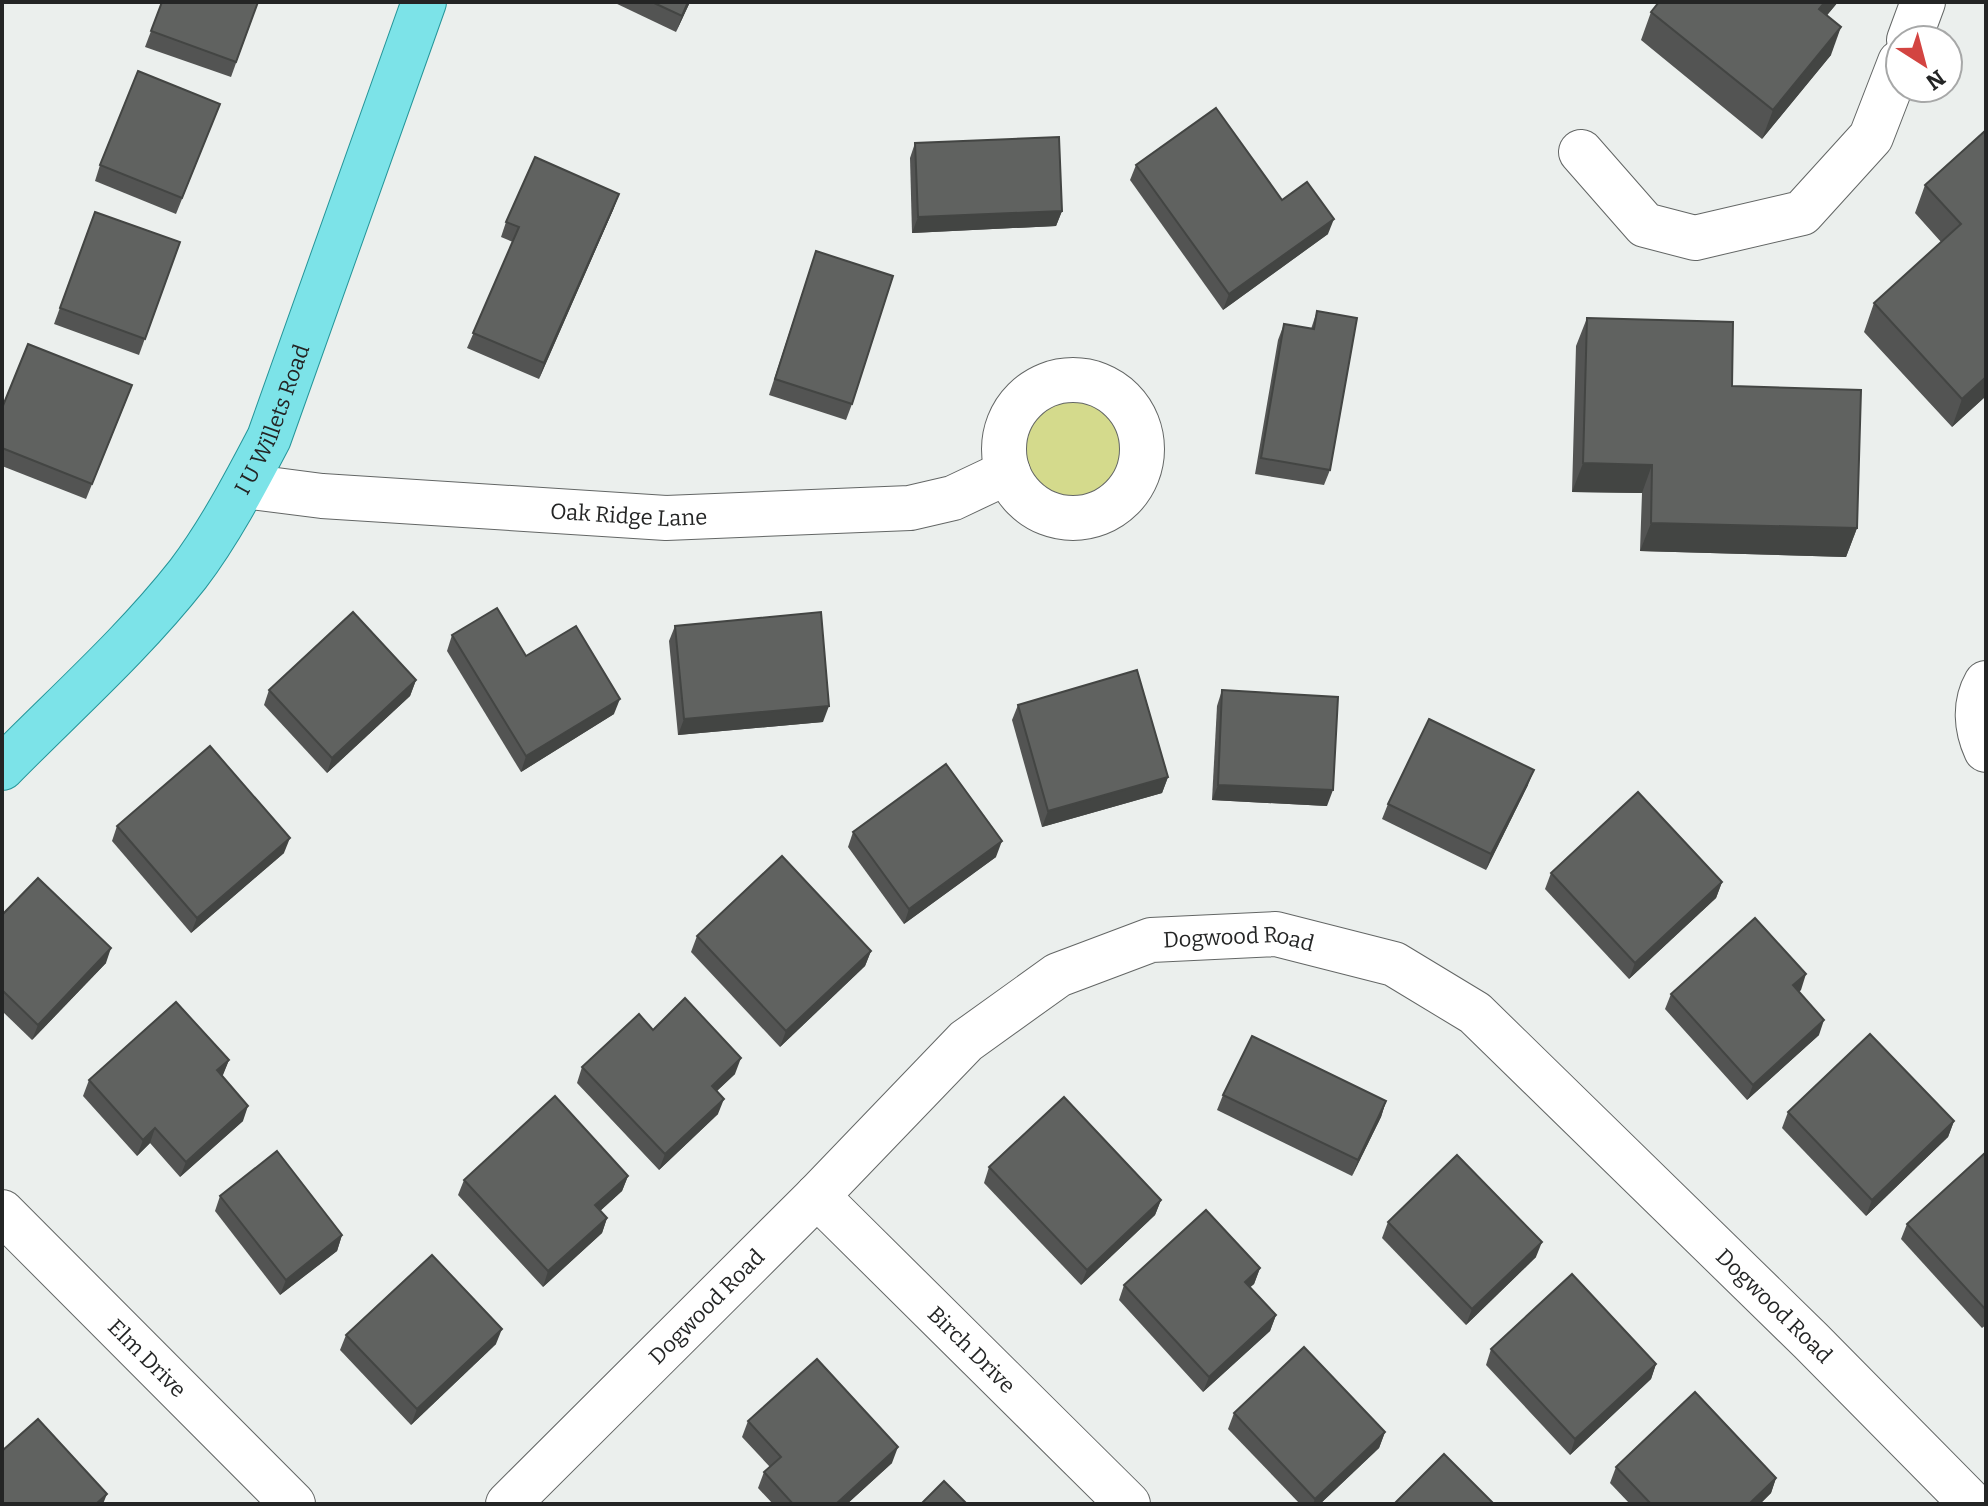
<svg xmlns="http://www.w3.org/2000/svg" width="1988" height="1506" font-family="Bitter,serif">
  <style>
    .grass { fill: #d4da8c }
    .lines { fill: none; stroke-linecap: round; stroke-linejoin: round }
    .minor-casing { stroke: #636665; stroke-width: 46 }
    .major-casing { stroke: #259599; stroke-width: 46 }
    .minor { stroke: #fff; stroke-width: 44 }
    .major { stroke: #7ce3e8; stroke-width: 44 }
    .wall { fill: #535453 }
    .shaded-wall { fill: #434543 }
    .building { fill: #606260; stroke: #434543; stroke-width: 2 }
    .labels { text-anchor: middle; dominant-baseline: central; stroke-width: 8; stroke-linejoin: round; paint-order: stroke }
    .street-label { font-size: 22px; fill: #242525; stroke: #fff }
  </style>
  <rect width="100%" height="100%" fill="#ebefed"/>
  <circle class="grass" cx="1073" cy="449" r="69"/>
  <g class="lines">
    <g class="minor-casing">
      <g id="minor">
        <path d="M1909,40L1923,2"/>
        <path d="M1581,152L1645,225L1695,238L1802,213L1871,137L1900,62"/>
        <circle cx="1073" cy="449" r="69"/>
        <path id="s1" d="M244,486L322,496L666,518L910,508L953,498L1008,472"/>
        <path d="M1986,683C1974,704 1976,728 1986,750"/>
        <path id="s2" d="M817,1196L1128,1504"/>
        <path id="s3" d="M2,1212L293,1504"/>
        <path id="s4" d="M508,1504L817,1196L966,1041L1058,975L1151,940L1276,934L1394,964L1475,1013L1811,1341L1972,1504"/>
      </g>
    </g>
    <g class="major-casing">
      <g id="major">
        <path id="s5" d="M2,768C64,705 133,644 188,574C219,533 245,484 269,438L424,2"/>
      </g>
    </g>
    <use href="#minor" class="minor"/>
    <use href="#major" class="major"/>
  </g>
  <g class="wall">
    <path d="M162,2H258L231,77L145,47Z"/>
    <path d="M613,2H690L676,32Z"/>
    <path d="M1659,2H1838L1827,15L1831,55L1762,139L1641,40L1651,12Z"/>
    <path d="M220,104L176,214L95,181L100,165Z"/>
    <path d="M1986,130V396L1952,427L1864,332L1874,303L1941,242L1915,213L1925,185Z"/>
    <path d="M915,143L1062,211L1056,226L912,233L910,158Z"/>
    <path d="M1136,165L1282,200L1328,234L1223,310L1130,180Z"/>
    <path d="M619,194L613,210L539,379L467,348L513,242L501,237L506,222Z"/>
    <path d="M95,212L180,242L139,355L54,324Z"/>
    <path d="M816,251L852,404L846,420L769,395Z"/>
    <path d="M1317,311L1330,470L1324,485L1255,474L1278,340L1284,324L1311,329Z"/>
    <path d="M1587,318L1732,386L1857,528L1846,557L1640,551L1642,493L1572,492L1576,346Z"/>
    <path d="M126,401L86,499L2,466V408Z"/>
    <path d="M675,626L823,722L678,735L669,641Z"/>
    <path d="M452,635L526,656L614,714L521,772L447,651Z"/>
    <path d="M416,680L410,696L327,773L264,705L269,690Z"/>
    <path d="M1222,690L1327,806L1212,800L1217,706Z"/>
    <path d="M1018,705L1168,777L1162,793L1042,827L1012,720Z"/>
    <path d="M1528,785L1486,870L1382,819L1388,804Z"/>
    <path d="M117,826L284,853L191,933L112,841Z"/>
    <path d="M853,832L996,857L904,924L848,847Z"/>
    <path d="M1551,873L1722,882L1716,898L1629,979L1545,889Z"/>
    <path d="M2,915L106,963L32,1040L2,1011Z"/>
    <path d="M697,936L871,951L865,966L780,1047L691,952Z"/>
    <path d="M1801,990L1799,991L1819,1035L1747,1100L1665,1009L1671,994Z"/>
    <path d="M653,1030L735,1074L717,1091L718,1114L659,1170L577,1083L582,1067Z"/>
    <path d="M229,1060L222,1076L243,1121L180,1177L150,1143L137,1156L83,1096L89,1080Z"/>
    <path d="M1223,1095L1386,1101L1381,1117L1352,1176L1217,1110Z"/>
    <path d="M1788,1112L1954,1121L1948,1137L1866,1216L1782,1128Z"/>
    <path d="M1986,1152V1325L1982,1328L1901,1239L1907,1224Z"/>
    <path d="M989,1167L1161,1200L1155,1215L1081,1285L984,1183Z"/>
    <path d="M628,1176L622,1191L600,1211L607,1218L602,1233L543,1287L458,1195L464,1180Z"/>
    <path d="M220,1196L342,1235L337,1251L280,1295L215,1211Z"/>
    <path d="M1388,1222L1536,1257L1466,1325L1382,1238Z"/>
    <path d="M1260,1268L1254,1284L1250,1287L1276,1315L1270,1331L1203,1392L1119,1300L1124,1285Z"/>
    <path d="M346,1335L496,1344L411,1425L340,1350Z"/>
    <path d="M1491,1349L1656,1364L1651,1379L1570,1455L1486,1365Z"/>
    <path d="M1234,1413L1385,1432L1379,1448L1320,1504H1300L1228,1429Z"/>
    <path d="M748,1421L892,1463L847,1504H773L758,1488L764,1472L770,1467L742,1437Z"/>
    <path d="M1616,1467L1776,1478L1771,1493L1760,1504H1630L1610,1483Z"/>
  </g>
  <g class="shaded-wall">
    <path d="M688,2H690L676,32L682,16Z"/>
    <path d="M1825,2H1838L1809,37L1819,9Z"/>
    <path d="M1841,27L1831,55L1762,139L1773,110Z"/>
    <path d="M619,194L613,210L539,379L544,363Z"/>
    <path d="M1062,211L1056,226L912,233L918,217Z"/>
    <path d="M1334,219L1328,234L1223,310L1229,294Z"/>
    <path d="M1986,377V396L1952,427L1962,399Z"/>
    <path d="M1583,463L1652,465L1642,493L1572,492Z"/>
    <path d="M1651,523L1857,528L1846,557L1640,551Z"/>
    <path d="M416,680L410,696L327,773L332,758Z"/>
    <path d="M620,699L614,714L521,772L526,756Z"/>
    <path d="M829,706L823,722L678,735L684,719Z"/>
    <path d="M1534,770L1528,785L1486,870L1491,854Z"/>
    <path d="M1168,777L1162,793L1042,827L1048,811Z"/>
    <path d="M1218,785L1333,790L1327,806L1212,800Z"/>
    <path d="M290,838L284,853L191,933L197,918Z"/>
    <path d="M1002,841L996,857L904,924L909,909Z"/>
    <path d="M1722,882L1716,898L1629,979L1635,963Z"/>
    <path d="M111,948L106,963L32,1040L38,1025Z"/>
    <path d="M871,951L865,966L780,1047L786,1031Z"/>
    <path d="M1806,974L1801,990L1788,1001L1793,985Z"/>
    <path d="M1824,1020L1819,1035L1747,1100L1753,1085Z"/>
    <path d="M741,1058L735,1074L706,1101L712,1086Z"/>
    <path d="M229,1060L223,1075L211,1086L217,1070Z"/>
    <path d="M724,1099L718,1114L659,1170L665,1154Z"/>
    <path d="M1386,1101L1381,1117L1352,1176L1358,1160Z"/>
    <path d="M248,1106L243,1121L180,1177L186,1162Z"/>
    <path d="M1954,1121L1948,1137L1866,1216L1872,1200Z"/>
    <path d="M155,1128L150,1143L137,1156L143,1140Z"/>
    <path d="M628,1176L622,1191L589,1221L595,1205Z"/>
    <path d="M1161,1200L1155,1215L1081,1285L1087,1270Z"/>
    <path d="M607,1218L602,1233L543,1287L548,1271Z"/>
    <path d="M342,1235L337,1251L280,1295L286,1280Z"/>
    <path d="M1542,1242L1536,1257L1466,1325L1472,1309Z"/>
    <path d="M1260,1268L1254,1284L1239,1297L1245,1282Z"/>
    <path d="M1276,1315L1270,1331L1203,1392L1209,1377Z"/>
    <path d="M502,1329L496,1344L411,1425L417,1409Z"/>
    <path d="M1656,1364L1651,1379L1570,1455L1575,1439Z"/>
    <path d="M1385,1432L1379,1448L1320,1504H1313L1315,1499Z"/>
    <path d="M898,1447L892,1463L847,1504H836Z"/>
    <path d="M1776,1478L1771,1493L1760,1504H1749Z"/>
    <path d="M107,1494L103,1504H96Z"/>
  </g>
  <g class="building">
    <path d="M162,2H258L236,62L151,31Z"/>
    <path d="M652,2H688L682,16Z"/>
    <path d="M1659,2H1825L1819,9L1841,27L1773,110L1651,12Z"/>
    <path d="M138,71L220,104L182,198L100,165Z"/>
    <path d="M1216,108L1282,200L1307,182L1334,219L1229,294L1136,165Z"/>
    <path d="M1986,130V377L1962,399L1874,303L1961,224L1925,185Z"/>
    <path d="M1059,137L1062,211L918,217L915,143Z"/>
    <path d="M535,157L619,194L544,363L473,333L519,227L506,222Z"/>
    <path d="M95,212L180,242L145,339L60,308Z"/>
    <path d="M816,251L893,276L852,404L775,379Z"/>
    <path d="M1317,311L1357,318L1330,470L1261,458L1284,324L1314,329Z"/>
    <path d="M1587,318L1733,322L1732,386L1861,390L1857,528L1651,523L1652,465L1583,463Z"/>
    <path d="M28,344L132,385L92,484L2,448V408Z"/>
    <path d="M497,608L526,656L576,626L620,699L526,756L452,635Z"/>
    <path d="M353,612L416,680L332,758L269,690Z"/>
    <path d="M821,612L829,706L684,719L675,626Z"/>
    <path d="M1137,670L1168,777L1048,811L1018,705Z"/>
    <path d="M1222,690L1338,697L1333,790L1218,785Z"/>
    <path d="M1429,719L1534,770L1491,854L1388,804Z"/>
    <path d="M210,746L290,838L197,918L117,826Z"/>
    <path d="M946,764L1002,841L909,909L853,832Z"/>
    <path d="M1638,792L1722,882L1635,963L1551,873Z"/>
    <path d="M782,856L871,951L786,1031L697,936Z"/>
    <path d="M38,878L111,948L38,1025L2,990V915Z"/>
    <path d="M1755,918L1806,974L1793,985L1824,1020L1753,1085L1671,994Z"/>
    <path d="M685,998L741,1058L712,1086L724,1099L665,1154L582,1067L639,1014L653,1030Z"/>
    <path d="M176,1002L229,1060L217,1070L248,1106L186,1162L155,1128L143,1140L89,1080Z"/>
    <path d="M1870,1034L1954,1121L1872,1200L1788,1112Z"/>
    <path d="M1252,1036L1386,1101L1358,1160L1223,1095Z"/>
    <path d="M555,1096L628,1176L595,1205L607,1218L548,1271L464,1180Z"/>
    <path d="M1064,1097L1161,1200L1087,1270L989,1167Z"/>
    <path d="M277,1151L342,1235L286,1280L220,1196Z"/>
    <path d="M1986,1152V1310L1907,1224Z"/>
    <path d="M1457,1155L1542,1242L1472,1309L1388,1222Z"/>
    <path d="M1206,1210L1260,1268L1245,1282L1276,1315L1209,1377L1124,1285Z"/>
    <path d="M432,1255L502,1329L417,1409L346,1335Z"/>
    <path d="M1572,1274L1656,1364L1575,1439L1491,1349Z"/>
    <path d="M1304,1347L1385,1432L1315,1499L1234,1413Z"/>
    <path d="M817,1359L898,1447L836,1504H793L764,1472L781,1457L748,1421Z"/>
    <path d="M1695,1392L1776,1478L1749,1504H1651L1616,1467Z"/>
    <path d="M38,1419L107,1494L96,1504H2V1451Z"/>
    <path d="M1444,1454L1494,1504H1394Z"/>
    <path d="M944,1481L967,1504H921Z"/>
  </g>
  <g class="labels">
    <g class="street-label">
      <text stroke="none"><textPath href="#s5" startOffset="446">I U Willets Road</textPath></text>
      <text stroke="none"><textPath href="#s1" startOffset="386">Oak Ridge Lane</textPath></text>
      <text stroke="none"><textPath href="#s4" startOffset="952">Dogwood Road</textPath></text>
      <text stroke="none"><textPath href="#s4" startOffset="280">Dogwood Road</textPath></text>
      <text stroke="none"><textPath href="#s4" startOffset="1624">Dogwood Road</textPath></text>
      <text stroke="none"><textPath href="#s2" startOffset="218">Birch Drive</textPath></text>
      <text stroke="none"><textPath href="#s3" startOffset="206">Elm Drive</textPath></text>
    </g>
  </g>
  <rect width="1988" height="1506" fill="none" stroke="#242525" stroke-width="8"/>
  <g transform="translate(1924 64) rotate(144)"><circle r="38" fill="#ffffff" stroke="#a7a8a8" stroke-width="2"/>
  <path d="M0-6L14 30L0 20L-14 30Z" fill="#d34441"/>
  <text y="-12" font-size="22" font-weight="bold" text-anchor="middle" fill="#242525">N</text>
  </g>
</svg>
